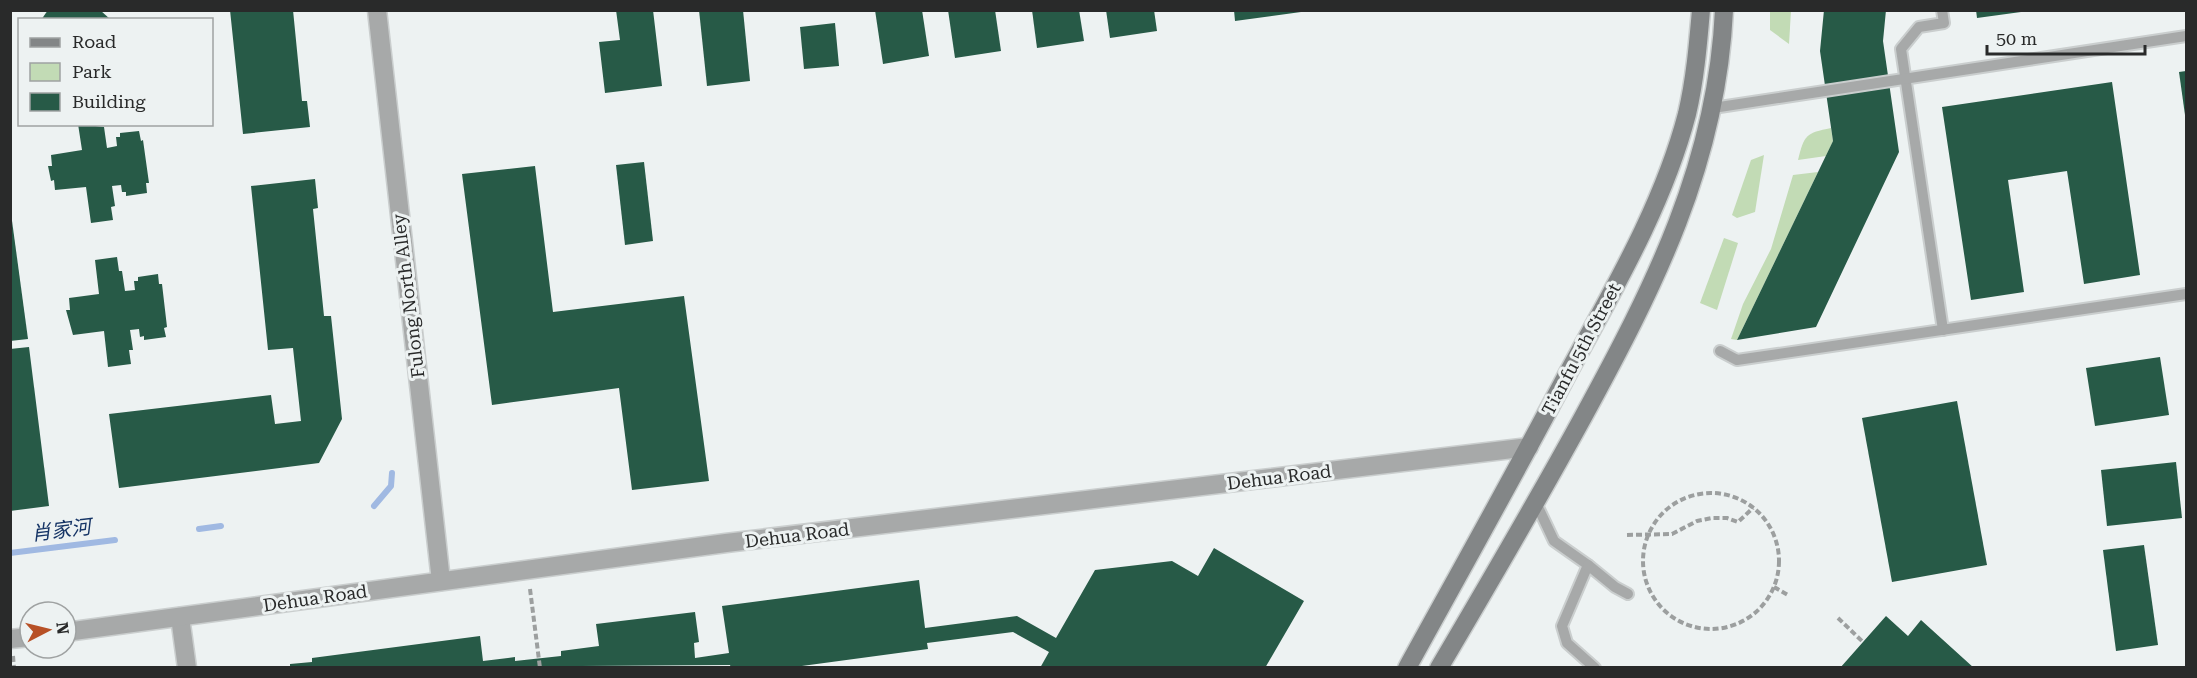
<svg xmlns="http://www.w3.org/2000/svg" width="2197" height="678" font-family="'Roboto Serif','Noto Sans SC',serif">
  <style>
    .green { fill: #c2dbb5 }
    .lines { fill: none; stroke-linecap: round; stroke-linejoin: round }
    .stream { stroke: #a0b9e2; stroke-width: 6 }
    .building { fill: #275a47 }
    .lane-casing { stroke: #cacece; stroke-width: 14 }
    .street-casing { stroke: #cacece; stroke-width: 21 }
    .secondary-casing { stroke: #cacece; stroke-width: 21 }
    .path { stroke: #9c9f9f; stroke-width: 4; stroke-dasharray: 6 3; stroke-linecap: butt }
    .lane { stroke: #a7a9a9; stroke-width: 10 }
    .street { stroke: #a7a9a9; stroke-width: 18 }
    .secondary { stroke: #838687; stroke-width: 18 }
    .labels { text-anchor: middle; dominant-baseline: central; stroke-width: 6; stroke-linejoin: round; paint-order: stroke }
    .street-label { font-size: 18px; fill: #292a2a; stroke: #edf2f2 }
    .water-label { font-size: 20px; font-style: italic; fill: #163566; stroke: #edf2f2 }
  </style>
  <rect width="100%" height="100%" fill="#edf2f2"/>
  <g class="green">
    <path d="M1770,11H1791L1789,44L1770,30Z"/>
    <path d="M1831,128L1833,141L1826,156L1798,160C1804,135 1806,133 1831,128Z"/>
    <path d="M1764,155L1755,212L1737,218L1732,215L1751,160Z"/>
    <path d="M1818,172L1737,340L1731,339L1743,304L1771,249L1793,175Z"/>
    <path d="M1724,238L1738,243L1717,310L1700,303Z"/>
  </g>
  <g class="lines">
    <g class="stream">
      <path d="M374,506L391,486L392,473"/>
      <path d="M199,529L221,526"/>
      <path d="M10,553L115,540"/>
    </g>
  </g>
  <g class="building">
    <path d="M48,10H100L111,20H41Z"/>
    <path d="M230,10H293L302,101H307L310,127L243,134Z"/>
    <path d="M616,10H653L662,86L605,93L599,42L620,40Z"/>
    <path d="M699,10H743L750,81L707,86Z"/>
    <path d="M875,10H922L929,56L883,64Z"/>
    <path d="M948,10H995L1001,51L955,58Z"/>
    <path d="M1032,10H1079L1084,41L1037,48Z"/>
    <path d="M1106,10H1154L1157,31L1110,38Z"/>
    <path d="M1234,10H1301V12L1235,21Z"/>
    <path d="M1824,10H1886L1883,41L1899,152L1816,327L1737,340L1833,141L1820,51Z"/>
    <path d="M1976,10H2021V12L1977,18Z"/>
    <path d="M835,23L839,66L804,69L800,27Z"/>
    <path d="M2186,71V115H2185L2179,72Z"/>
    <path d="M2112,82L2140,275L2084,284L2067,171L2008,180L2024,292L1971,300L1942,107Z"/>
    <path d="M78,124L104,127L107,148L117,146L116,137H120V133L139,131L141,141L143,140L149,183H146L147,193L126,196V192H122L121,185L112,186L115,206L111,207L113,220L91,223L86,187L55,190L54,180L51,181L48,166H52L51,155L82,150Z"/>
    <path d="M644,162L653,241L625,245L616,165Z"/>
    <path d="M535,166L553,312L684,296L709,481L632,490L619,388L492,405L462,174Z"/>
    <path d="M315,179L318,208L313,209L324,316H331L342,419L319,463L119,488L109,414L271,395L275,424L301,421L293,348L268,350L251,186Z"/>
    <path d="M10,206L28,339L10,341Z"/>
    <path d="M117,257L119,271H122L125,291L135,290L134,281H138V277L158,274L159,284H162L167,327L164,328L166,337L144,340V336L140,337L139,329L130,330L133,350H129L131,364L108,367L104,331L73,335L66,310H70L69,298L99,294L95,260Z"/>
    <path d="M29,347L49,506L10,511V349Z"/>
    <path d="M2160,357L2169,415L2095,426L2086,368Z"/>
    <path d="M1957,401L1987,565L1892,582L1862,418Z"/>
    <path d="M2176,462L2182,518L2107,526L2101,470Z"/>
    <path d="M2144,545L2158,645L2116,651L2103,550Z"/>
    <path d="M1214,548L1304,601L1265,668H1040L1049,652L1013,632L927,643L928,649L787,668H731L730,665L290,668V664L312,662V658L480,636L483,661L515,657V661L561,656V651L599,646L596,624L695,612L699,642L694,643L695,658L729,653L722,606L919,580L925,628L1017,616L1056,638L1095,570L1172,561L1198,576Z"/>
    <path d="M1886,616L1908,636L1921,620L1974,668H1840Z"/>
  </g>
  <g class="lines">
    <g class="lane-casing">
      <g id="lane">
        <path d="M1942,10L1944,23L1919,27L1901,49L1943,330"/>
        <path d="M1713,108L2186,36"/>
        <path d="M1720,351L1737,360L2186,294"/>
        <path d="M1536,503L1554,541L1588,565L1562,626L1567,643L1595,668"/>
        <path d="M1588,565L1615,587L1628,594"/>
      </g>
    </g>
    <g class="street-casing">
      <g id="street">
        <path d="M377,10L441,581"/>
        <path d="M180,617L187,668"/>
        <path d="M66,632L726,543L1529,447"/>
        <path d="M10,639L30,637"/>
      </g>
    </g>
    <g class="secondary-casing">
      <g id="secondary">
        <path d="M1407,668C1461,570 1516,472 1568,373C1613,290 1663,206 1687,114C1695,80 1698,45 1701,10"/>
        <path d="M1439,668C1488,585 1536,503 1582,419C1654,287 1717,164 1724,10"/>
      </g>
    </g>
    <g class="path">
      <circle cx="1711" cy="561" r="68"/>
      <path d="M1627,535L1672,534L1697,521L1712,518H1727L1738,522L1753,508"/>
      <path d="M1774,587L1788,595"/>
      <path d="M530,589L540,668"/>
      <path d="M1838,618L1863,642"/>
      <path d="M13,656L14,668"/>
    </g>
    <use href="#lane" class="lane"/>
    <use href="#street" class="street"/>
    <use href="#secondary" class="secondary"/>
  </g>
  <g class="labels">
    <g class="street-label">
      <text transform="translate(408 296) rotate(-97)">Fulong North Alley</text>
      <text transform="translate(1581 349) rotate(-62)">Tianfu 5th Street</text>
      <text transform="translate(1279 477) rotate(-7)">Dehua Road</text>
      <text transform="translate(797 535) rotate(-7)">Dehua Road</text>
      <text transform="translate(315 598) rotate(-8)">Dehua Road</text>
    </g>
    <g class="water-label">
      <text transform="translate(61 530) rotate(-7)">肖家河</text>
    </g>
  </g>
  <rect width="2197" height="678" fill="none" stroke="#292a2a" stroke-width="24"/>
  <rect x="18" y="18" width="195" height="108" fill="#edf2f2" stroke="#9fa2a2" stroke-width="1.5"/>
  <rect x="30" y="38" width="30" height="9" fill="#838687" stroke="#9fa2a2" stroke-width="1.5"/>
  <text x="72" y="48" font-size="18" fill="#292a2a">Road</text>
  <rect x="30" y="63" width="30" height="18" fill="#c2dbb5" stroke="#9fa2a2" stroke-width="1.5"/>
  <text x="72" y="78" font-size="18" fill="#292a2a">Park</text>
  <rect x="30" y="93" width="30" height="18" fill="#275a47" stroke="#9fa2a2" stroke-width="1.5"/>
  <text x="72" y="108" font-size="18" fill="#292a2a">Building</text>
  <g transform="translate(48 630) rotate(83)"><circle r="28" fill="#edf2f2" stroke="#9fa2a2" stroke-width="1.5"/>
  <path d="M0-4.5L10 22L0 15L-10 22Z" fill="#b75026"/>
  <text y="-9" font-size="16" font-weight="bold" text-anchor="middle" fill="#292a2a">N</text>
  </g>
  <path d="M1987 45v9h158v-9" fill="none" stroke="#292a2a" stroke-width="3"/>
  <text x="1996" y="45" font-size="18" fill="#292a2a" stroke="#edf2f2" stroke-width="4.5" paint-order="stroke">50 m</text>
</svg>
